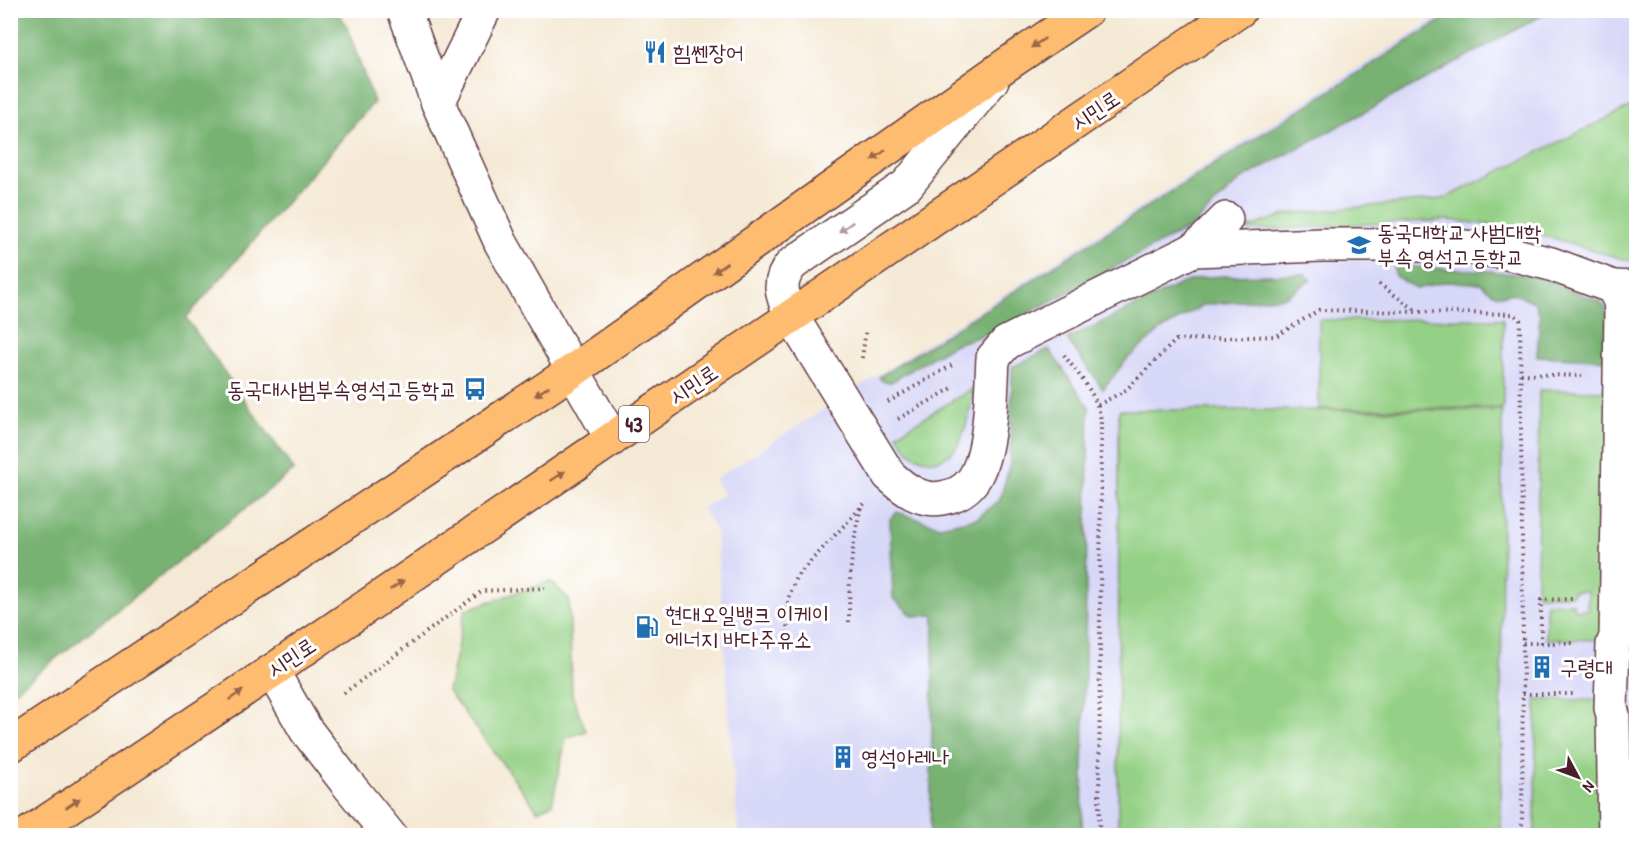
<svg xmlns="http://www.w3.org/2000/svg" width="1647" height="846" font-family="'Patrick Hand','Poor Story',sans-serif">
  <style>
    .built { fill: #d7d7f8 }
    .green { fill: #94d085; stroke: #6f7858; stroke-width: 1.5 }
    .forest { fill: #77b272; stroke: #60684e; stroke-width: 1.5 }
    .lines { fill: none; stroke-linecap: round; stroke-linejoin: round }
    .minor-casing { stroke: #643d44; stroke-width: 36 }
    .major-casing { stroke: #643d44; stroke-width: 36 }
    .path { stroke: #643d44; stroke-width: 4; stroke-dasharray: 1.5 4.5; stroke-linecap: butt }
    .minor { stroke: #fff; stroke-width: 33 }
    .major { stroke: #febc70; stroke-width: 33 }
    .oneway { fill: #9b664a }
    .oneway2 { fill: #ae9aa0 }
    .labels { text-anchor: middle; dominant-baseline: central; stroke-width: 6; stroke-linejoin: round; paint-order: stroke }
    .shield { fill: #fff; stroke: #80626b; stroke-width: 1.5 }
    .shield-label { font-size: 21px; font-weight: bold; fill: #4a1f2b }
    .poi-label { font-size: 22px; fill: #4a1f2b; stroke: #fff; text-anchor: start }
    .street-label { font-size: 22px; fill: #4a1f2b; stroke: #fff }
  </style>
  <rect width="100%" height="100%" fill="#fff"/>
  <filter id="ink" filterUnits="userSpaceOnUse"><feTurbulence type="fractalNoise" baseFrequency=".0167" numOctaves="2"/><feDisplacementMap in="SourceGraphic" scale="12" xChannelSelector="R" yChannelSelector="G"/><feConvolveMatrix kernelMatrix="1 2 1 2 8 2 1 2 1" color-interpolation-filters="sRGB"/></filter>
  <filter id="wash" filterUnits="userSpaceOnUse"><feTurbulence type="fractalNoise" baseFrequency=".008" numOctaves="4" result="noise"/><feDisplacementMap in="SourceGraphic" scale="24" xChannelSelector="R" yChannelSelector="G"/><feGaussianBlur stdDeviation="1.35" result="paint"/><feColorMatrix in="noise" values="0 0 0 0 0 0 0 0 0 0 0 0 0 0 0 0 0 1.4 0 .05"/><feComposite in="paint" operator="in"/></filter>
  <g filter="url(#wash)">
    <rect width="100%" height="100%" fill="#f4e9d4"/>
    <path class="built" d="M1447,11H1636V835H738L716,531L702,508L724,495L715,479Z"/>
    <g class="green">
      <path d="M1636,104V260H1626L1519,228L1448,220L1240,231L1287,214L1443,199Z"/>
      <path d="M1503,319V408L1319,409V320Z"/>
      <path d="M975,387C968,414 964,466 927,460C910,457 905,447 897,434Z"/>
      <path d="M1539,390L1611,391L1609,640L1546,639V603H1573L1574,610H1587L1588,591H1573V595H1537Z"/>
      <path d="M1119,410H1502L1501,835H1118Z"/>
      <path d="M550,581L569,599L572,695L586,731L566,738L552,804L538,811L448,691L465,610Z"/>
      <path d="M1536,700H1602L1601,835L1535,836Z"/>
    </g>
    <g class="forest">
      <path d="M11,10L338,11L347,27L374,102L186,318L294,470L11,694Z"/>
      <path d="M1456,11H1550L1240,180L1192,226L995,331L953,345L891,382L882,381L879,377Z"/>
      <path d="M1394,266L1492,271L1542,278L1600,302L1606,308L1610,360L1537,356L1540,315L1535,302L1512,293C1498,298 1491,293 1481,283L1443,282L1417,289L1395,276Z"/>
      <path d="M1305,274L1311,280L1285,297L1203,305L1161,330L1127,359L1103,389L1067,339L1183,283L1201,278L1223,276Z"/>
      <path d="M1049,349L1089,407L1082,835H930L934,615L913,616L893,598L890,519L897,512L940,526L977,518L1000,500L1010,464L1012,367Z"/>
    </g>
  </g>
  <g filter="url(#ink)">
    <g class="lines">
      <g class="minor-casing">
        <g id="minor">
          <path d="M404,10L438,103L501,243L612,439"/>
          <path d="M992,80L907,185L792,264C775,284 783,296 792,317L889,475C904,489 921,502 942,498C954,496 966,490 973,480C992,452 991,391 993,358L1006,343L1193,250L1322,245H1446L1499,251L1551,264L1613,287L1636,288"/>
          <path d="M438,103L484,10"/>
          <path d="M1193,250L1206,239L1226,219"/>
          <path d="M1613,287L1620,301L1621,312L1616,637L1613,644L1611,708L1613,715L1615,836"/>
          <path d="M272,671L306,730L346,782L390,836"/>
        </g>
      </g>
      <g class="major-casing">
        <g id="major">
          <path d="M10,746L574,370L1003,67L1087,10"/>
          <path d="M25,836L272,671L1240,10"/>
        </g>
      </g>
      <g class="path">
        <path d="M1379,284L1417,311"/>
        <path d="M1064,355C1079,376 1099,396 1101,422L1099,836"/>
        <path d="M862,358L866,329"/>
        <path d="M1521,374L1582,376"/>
        <path d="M888,402L954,364"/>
        <path d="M1098,405L1126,390L1176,340L1276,336L1319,310L1514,314L1520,320L1523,643L1522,836"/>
        <path d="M898,419L954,387"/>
        <path d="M849,622C849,580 851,548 861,507"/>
        <path d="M1523,643H1577"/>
        <path d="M1541,643V600L1573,599"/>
        <path d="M787,645L788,600L796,577L865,503"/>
        <path d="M344,693L482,591L545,588"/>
        <path d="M1523,694H1576"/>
      </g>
      <use href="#minor" class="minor"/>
      <use href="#major" class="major"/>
    </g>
    <defs><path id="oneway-solid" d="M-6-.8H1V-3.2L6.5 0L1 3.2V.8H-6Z" transform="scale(1.5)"/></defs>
    <g class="oneway">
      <use href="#oneway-solid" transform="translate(1038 43) rotate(146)"/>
      <use href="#oneway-solid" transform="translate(879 155) rotate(145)"/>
      <use href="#oneway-solid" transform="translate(720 268) rotate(145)"/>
      <use href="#oneway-solid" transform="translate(542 391) rotate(146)"/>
      <use href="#oneway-solid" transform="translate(558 476) rotate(-34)"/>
      <use href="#oneway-solid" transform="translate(397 585) rotate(-34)"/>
      <use href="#oneway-solid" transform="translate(236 695) rotate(-34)"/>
      <use href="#oneway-solid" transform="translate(73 803) rotate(-34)"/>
    </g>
    <use class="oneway2" href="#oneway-solid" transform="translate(846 227) rotate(145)"/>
  </g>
  <defs>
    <g id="restaurant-bare" transform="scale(1.8)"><path d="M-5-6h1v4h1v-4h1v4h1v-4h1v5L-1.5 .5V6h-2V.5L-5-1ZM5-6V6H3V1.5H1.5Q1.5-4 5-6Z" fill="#1f6fb2" stroke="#fff" stroke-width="2.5" paint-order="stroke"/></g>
    <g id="school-bare" transform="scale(1.8)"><path d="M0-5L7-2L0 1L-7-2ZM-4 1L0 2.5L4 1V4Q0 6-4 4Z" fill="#1f6fb2" stroke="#fff" stroke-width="2.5" paint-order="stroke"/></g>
    <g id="bus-bare" transform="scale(1.8)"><path d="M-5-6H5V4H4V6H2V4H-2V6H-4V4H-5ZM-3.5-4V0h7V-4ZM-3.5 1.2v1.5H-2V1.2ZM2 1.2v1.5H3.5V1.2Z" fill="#1f6fb2" stroke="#fff" stroke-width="2.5" paint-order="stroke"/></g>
    <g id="fuel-bare" transform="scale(1.8)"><path d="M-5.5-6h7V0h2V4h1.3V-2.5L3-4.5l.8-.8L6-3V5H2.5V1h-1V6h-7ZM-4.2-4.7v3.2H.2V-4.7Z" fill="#1f6fb2" stroke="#fff" stroke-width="2.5" paint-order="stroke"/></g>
    <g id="building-bare" transform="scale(1.8)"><path d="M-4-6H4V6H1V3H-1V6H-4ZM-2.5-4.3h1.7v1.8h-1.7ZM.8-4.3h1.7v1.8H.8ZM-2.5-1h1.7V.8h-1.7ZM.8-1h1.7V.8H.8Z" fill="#1f6fb2" stroke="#fff" stroke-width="2.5" paint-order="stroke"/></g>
  </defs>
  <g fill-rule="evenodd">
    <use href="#restaurant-bare" x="655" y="52"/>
    <use href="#school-bare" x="1359" y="245"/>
    <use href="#bus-bare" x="475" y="389"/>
    <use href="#fuel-bare" x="647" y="627"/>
    <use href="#building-bare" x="1542" y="667"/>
    <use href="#building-bare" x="843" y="757"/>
  </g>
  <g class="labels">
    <rect class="shield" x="619" y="406" width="30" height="36" rx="4.5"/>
    <g class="shield-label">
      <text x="634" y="424">43</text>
    </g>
    <g class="poi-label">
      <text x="673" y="52">힘쎈장어</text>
      <text x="1377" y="232">동국대학교 사범대학<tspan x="1377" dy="25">부속 영석고등학교</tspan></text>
      <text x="457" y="389" text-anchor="end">동국대사범부속영석고등학교</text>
      <text x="665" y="614">현대오일뱅크 이케이<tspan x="665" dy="25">에너지 바다주유소</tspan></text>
      <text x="1560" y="667">구령대</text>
      <text x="861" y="757">영석아레나</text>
    </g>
    <g class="street-label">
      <text transform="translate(1095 110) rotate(-34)">시민로</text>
      <text transform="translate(693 384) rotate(-34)">시민로</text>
      <text transform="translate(291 657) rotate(-34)">시민로</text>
    </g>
  </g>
  <rect width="1647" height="846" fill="none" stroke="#fff" stroke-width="36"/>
  <g transform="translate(1578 777) rotate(131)" stroke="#ffffff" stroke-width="4.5" paint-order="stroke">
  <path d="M0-4.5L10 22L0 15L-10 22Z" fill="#4a1f2b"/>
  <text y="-9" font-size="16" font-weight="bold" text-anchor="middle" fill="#4a1f2b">N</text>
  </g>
</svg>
